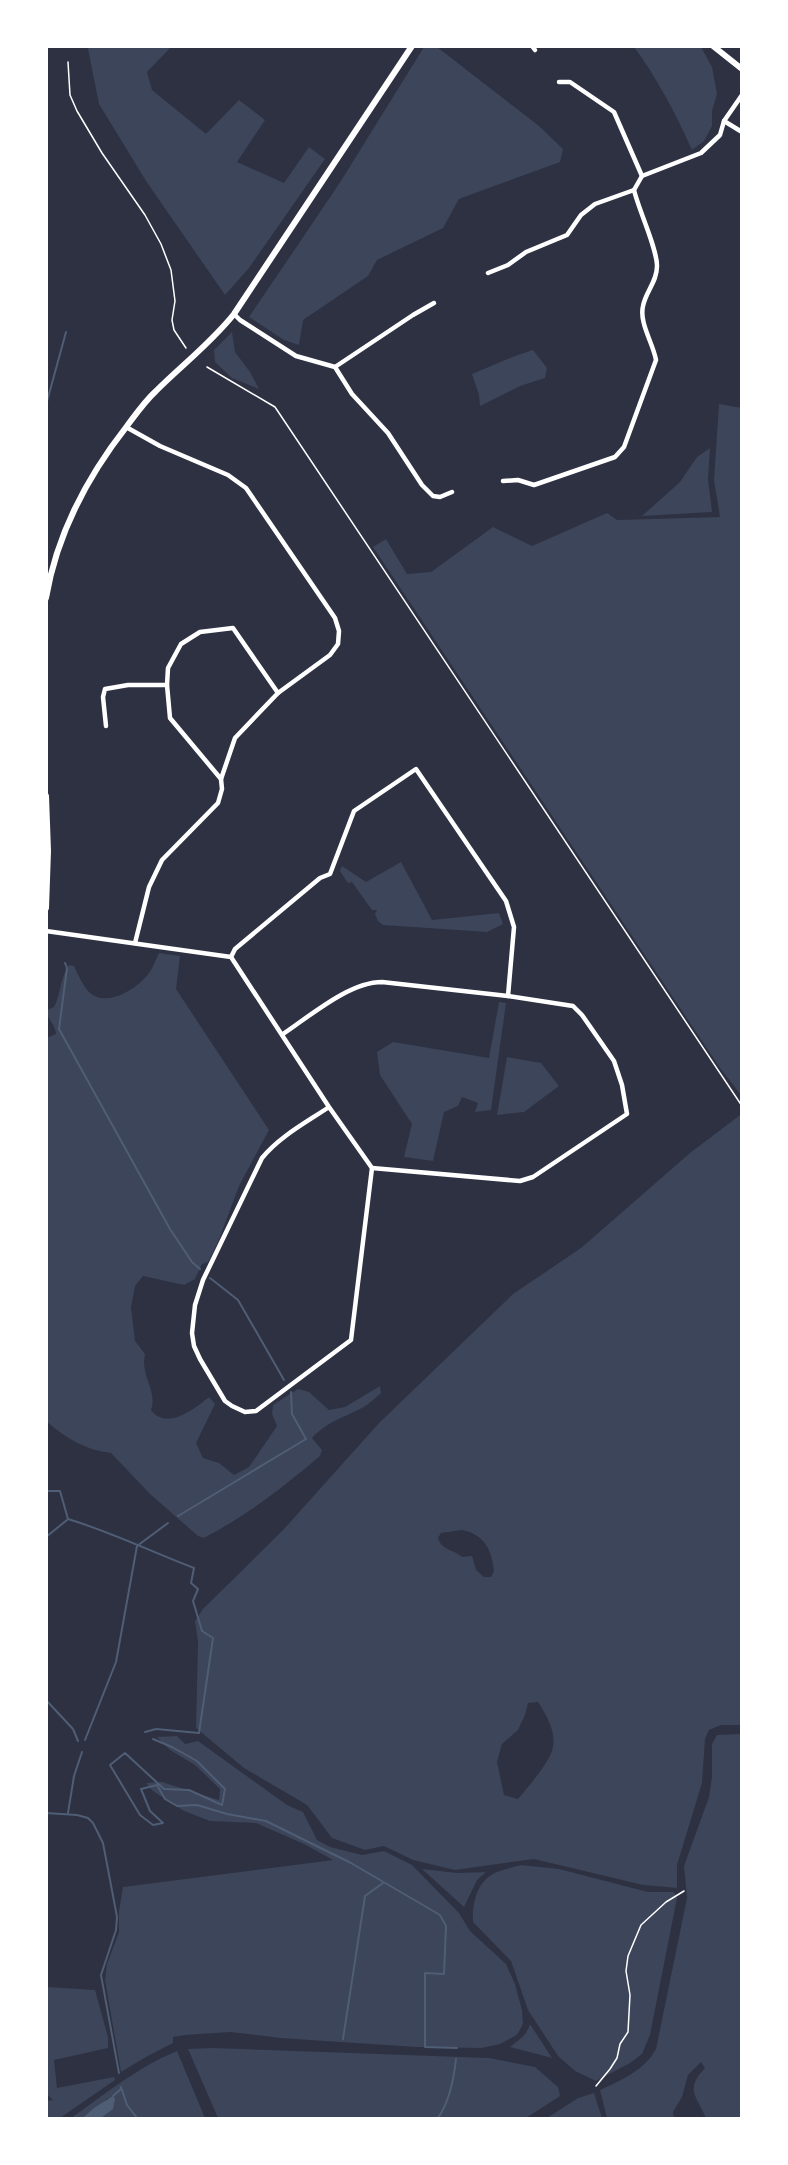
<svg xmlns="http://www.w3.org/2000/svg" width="788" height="2165" font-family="'Exo 2',sans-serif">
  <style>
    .green { fill: #3c4559; fill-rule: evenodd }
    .water { fill: #4f5d75 }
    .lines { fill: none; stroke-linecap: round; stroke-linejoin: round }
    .stream { stroke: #4f5d75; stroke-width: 2 }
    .path { stroke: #fff; stroke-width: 1.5 }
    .minor { stroke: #fff; stroke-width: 4.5 }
    .tertiary { stroke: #fff; stroke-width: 6 }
  </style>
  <rect width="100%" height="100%" fill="#2d3142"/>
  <g class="green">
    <path d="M89,47H171L147,72L152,90L206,134L239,100L265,120L237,162L284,183L309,147L325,159L249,268L225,295L146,181L99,104L88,49Z"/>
    <path d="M424,47H437L539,126L563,149L560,162L459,199L443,228L377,260L368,276L303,320L299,345L284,340L249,317L339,184Z"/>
    <path d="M701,47L712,67L717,94L712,111V126L704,141L692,150C676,114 657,78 634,47Z"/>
    <path d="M232,332L235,352L250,372L259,389L232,378L215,362L214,350Z"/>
    <path d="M533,350L547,368L545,378L520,386L480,406L479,395L472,374L515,356Z"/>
    <path d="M719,404L742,408L741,1095L720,1068L373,547L386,539L407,574L431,572L493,527L532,546L607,513L617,520L720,517L714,480Z"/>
    <path d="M710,448L708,479L712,512L642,516L680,482L697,457Z"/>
    <path d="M401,862L432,920L499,913L503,924L487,932L383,925L378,921L375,914L377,910H372L352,882L348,883L340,871L342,866L366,882Z"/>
    <path d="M159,953L180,956L176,989L269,1130L239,1186L218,1242L208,1262L202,1264L195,1279L184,1285L143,1276L135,1286L131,1307L135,1341L145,1354C140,1376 158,1391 151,1410C167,1431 194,1409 209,1397L215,1404L196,1443L203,1458L219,1463L234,1475L249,1467L277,1426L272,1414L273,1405L298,1389L309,1392L329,1410L345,1407L380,1386L381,1393C375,1398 369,1404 362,1408C344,1417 325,1423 312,1438L322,1450L320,1456C281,1489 249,1514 204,1538L198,1536L150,1494L111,1453C85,1450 66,1438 47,1422L46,1038L56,1034C55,1023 46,1019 47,1010L54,1007C61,994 60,978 69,965L74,966C78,974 82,984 88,991C105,1010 140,988 151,970C154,965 156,959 159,953Z"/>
    <path d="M499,1002L506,1003L491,1110L475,1112L478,1103L462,1097L458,1106L444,1112L433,1161L404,1157L412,1124L380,1075L377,1052L393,1042L489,1058Z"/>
    <path d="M507,1057L541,1063L559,1086L524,1112L497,1115Z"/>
    <path d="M740,1115L742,1116L741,1725H721L709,1730L705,1739L702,1783L677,1865V1888L643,1885L534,1859L455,1870L413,1860L384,1846L365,1850L332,1838L307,1805L244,1768L196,1728L198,1642L195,1621L203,1609L284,1529L379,1423L513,1294L581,1248L690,1153ZM462,1530C484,1534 492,1550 494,1571L491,1577H484L476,1570L472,1556L462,1557C454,1549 442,1551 438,1538L441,1533ZM538,1702C546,1714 556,1732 553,1747C551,1761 527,1788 518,1799L504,1795L497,1762L502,1744L518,1730L525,1715L528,1703Z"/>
    <path d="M741,1734V2118H706C697,2096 684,2090 705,2068L701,2062L688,2075L682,2097L673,2112L674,2118H607L600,2090C621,2080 644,2071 656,2049L687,1898L684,1866L709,1797L712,1777V1744L717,1735Z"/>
    <path d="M177,1736L185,1744L198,1741L287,1805L303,1812L317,1840L330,1847L362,1855L384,1851L412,1865L459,1913L470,1931L506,1964L515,1984L522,2010L523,2024L517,2035L500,2044L482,2048L416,2047L280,2038L231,2032L185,2035L173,2037V2043L146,2057L121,2072L105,1980L107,1964L119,1932V1911L123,1887L333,1860L304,1844L256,1823L210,1821L184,1811L153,1791L146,1783L162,1782L219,1800L220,1789L195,1765L170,1750L157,1737Z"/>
    <path d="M521,1865L559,1869L648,1892H674L677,1898L650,2035L642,2054L630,2063L596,2081L575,2071L558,2056L528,2010L511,1961L473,1922C472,1905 476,1883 493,1874C501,1869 512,1868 521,1865Z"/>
    <path d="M422,1869L457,1873L486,1872L477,1880L464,1907Z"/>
    <path d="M47,1987L95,1990L108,2037V2048L54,2060L57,2088L114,2077L115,2080L60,2118H47V2101L53,2100L47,2094Z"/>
    <path d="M530,2024L552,2058L510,2047C519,2040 527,2035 530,2024Z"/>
    <path d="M213,2048L489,2058L535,2067L558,2087L560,2096L526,2118H218L188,2049Z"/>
    <path d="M177,2051L205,2118H101L108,2112V2098C102,2107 89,2110 82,2118H71C105,2094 138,2067 177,2051Z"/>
    <path d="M594,2093L602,2118H547L578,2098Z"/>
  </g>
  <path class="water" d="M113,2096L115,2099L113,2109L101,2118H82L94,2108Z"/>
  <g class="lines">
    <g class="stream">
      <path d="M46,405L66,332"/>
      <path d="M65,963L67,968L59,1029L170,1229L192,1262L200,1269"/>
      <path d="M210,1278L238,1300L284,1380"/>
      <path d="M46,1491H60L68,1519C111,1532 152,1552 194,1568L191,1583L198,1589L193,1601L202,1631L213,1638L199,1733L156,1729L145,1732"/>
      <path d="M178,1516L306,1439L292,1414L291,1392"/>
      <path d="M46,1537L67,1520"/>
      <path d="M46,1700L73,1729L78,1741"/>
      <path d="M153,1739L172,1747L197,1761L225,1789L222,1805L189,1790L164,1789L125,1753L110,1765L140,1815L153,1825L163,1823L150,1811L141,1789L157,1785L165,1799L177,1806L197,1805L227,1814L266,1821L351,1863L440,1915L446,1926L444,1974L425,1973V2047L457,2048"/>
      <path d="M85,1740L116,1662L137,1546L168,1523"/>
      <path d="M46,1813L77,1815L88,1818L93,1823L103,1843L117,1917L116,1930L101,1975L119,2073"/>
      <path d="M68,1813L74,1776L82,1752"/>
      <path d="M343,2039L365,1896L383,1883"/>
      <path d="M121,2087L127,2105L137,2118"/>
      <path d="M113,2096L121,2089"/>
      <path d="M438,2118C449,2102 454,2078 456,2059"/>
    </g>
    <g class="path">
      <path d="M68,62L70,95L77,111L102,153L145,215L161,244L171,270L175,301L172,320L174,330L186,348"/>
      <path d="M207,367L275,407L742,1106"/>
      <path d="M596,2086L610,2069L617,2058L620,2044L628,2032L630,1995L626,1971L628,1956L641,1925L666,1902L684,1891"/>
    </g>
    <g class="minor">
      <path d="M532,46L535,50"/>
      <path d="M559,82H570L614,112L642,176"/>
      <path d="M724,121L742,132"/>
      <path d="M488,273L508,265L526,252L567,235L581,215L595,204L634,190L642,176L701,153L720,135L724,121L742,95"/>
      <path d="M234,314L240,320L296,356L335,367L352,394L388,433L422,485L433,496L440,497L452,492"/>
      <path d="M335,367L413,315L434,303"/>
      <path d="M126,427L160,446L228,475L246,488L335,618L339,631L338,644L330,655L278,693L235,738L221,779L222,789L218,803L162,860L149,887L135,943"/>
      <path d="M503,481L518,480L534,485L615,457L624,447L656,360C653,343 639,323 643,306C646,291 657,282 657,266C657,248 639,211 634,190"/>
      <path d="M106,726L103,697L105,689L128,685H167"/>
      <path d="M221,779L170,718L167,685L168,668L181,644L200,632L233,628L278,693"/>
      <path d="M46,931L231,957L329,1107L372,1168L351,1340L256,1411L245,1412L232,1406L225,1401L200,1359L194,1346L192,1333L195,1305L203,1280L262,1158C280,1136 307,1122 329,1107"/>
      <path d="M231,957L235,949L320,878L330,874L354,811L416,769L506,901L514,927L508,996"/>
      <path d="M283,1034C310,1016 349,982 382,982L508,996L573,1006L582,1015L614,1061L622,1085L627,1114L533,1177L520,1181L372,1168"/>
    </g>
    <g class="tertiary">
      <path d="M713,46L742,69"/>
      <path d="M46,598C57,533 87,477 127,426C136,414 145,401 156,391C182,365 211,343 234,314L412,46"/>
      <path d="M46,796L48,851L46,908"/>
    </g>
  </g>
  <rect width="788" height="2165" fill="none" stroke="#ffffff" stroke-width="96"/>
</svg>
